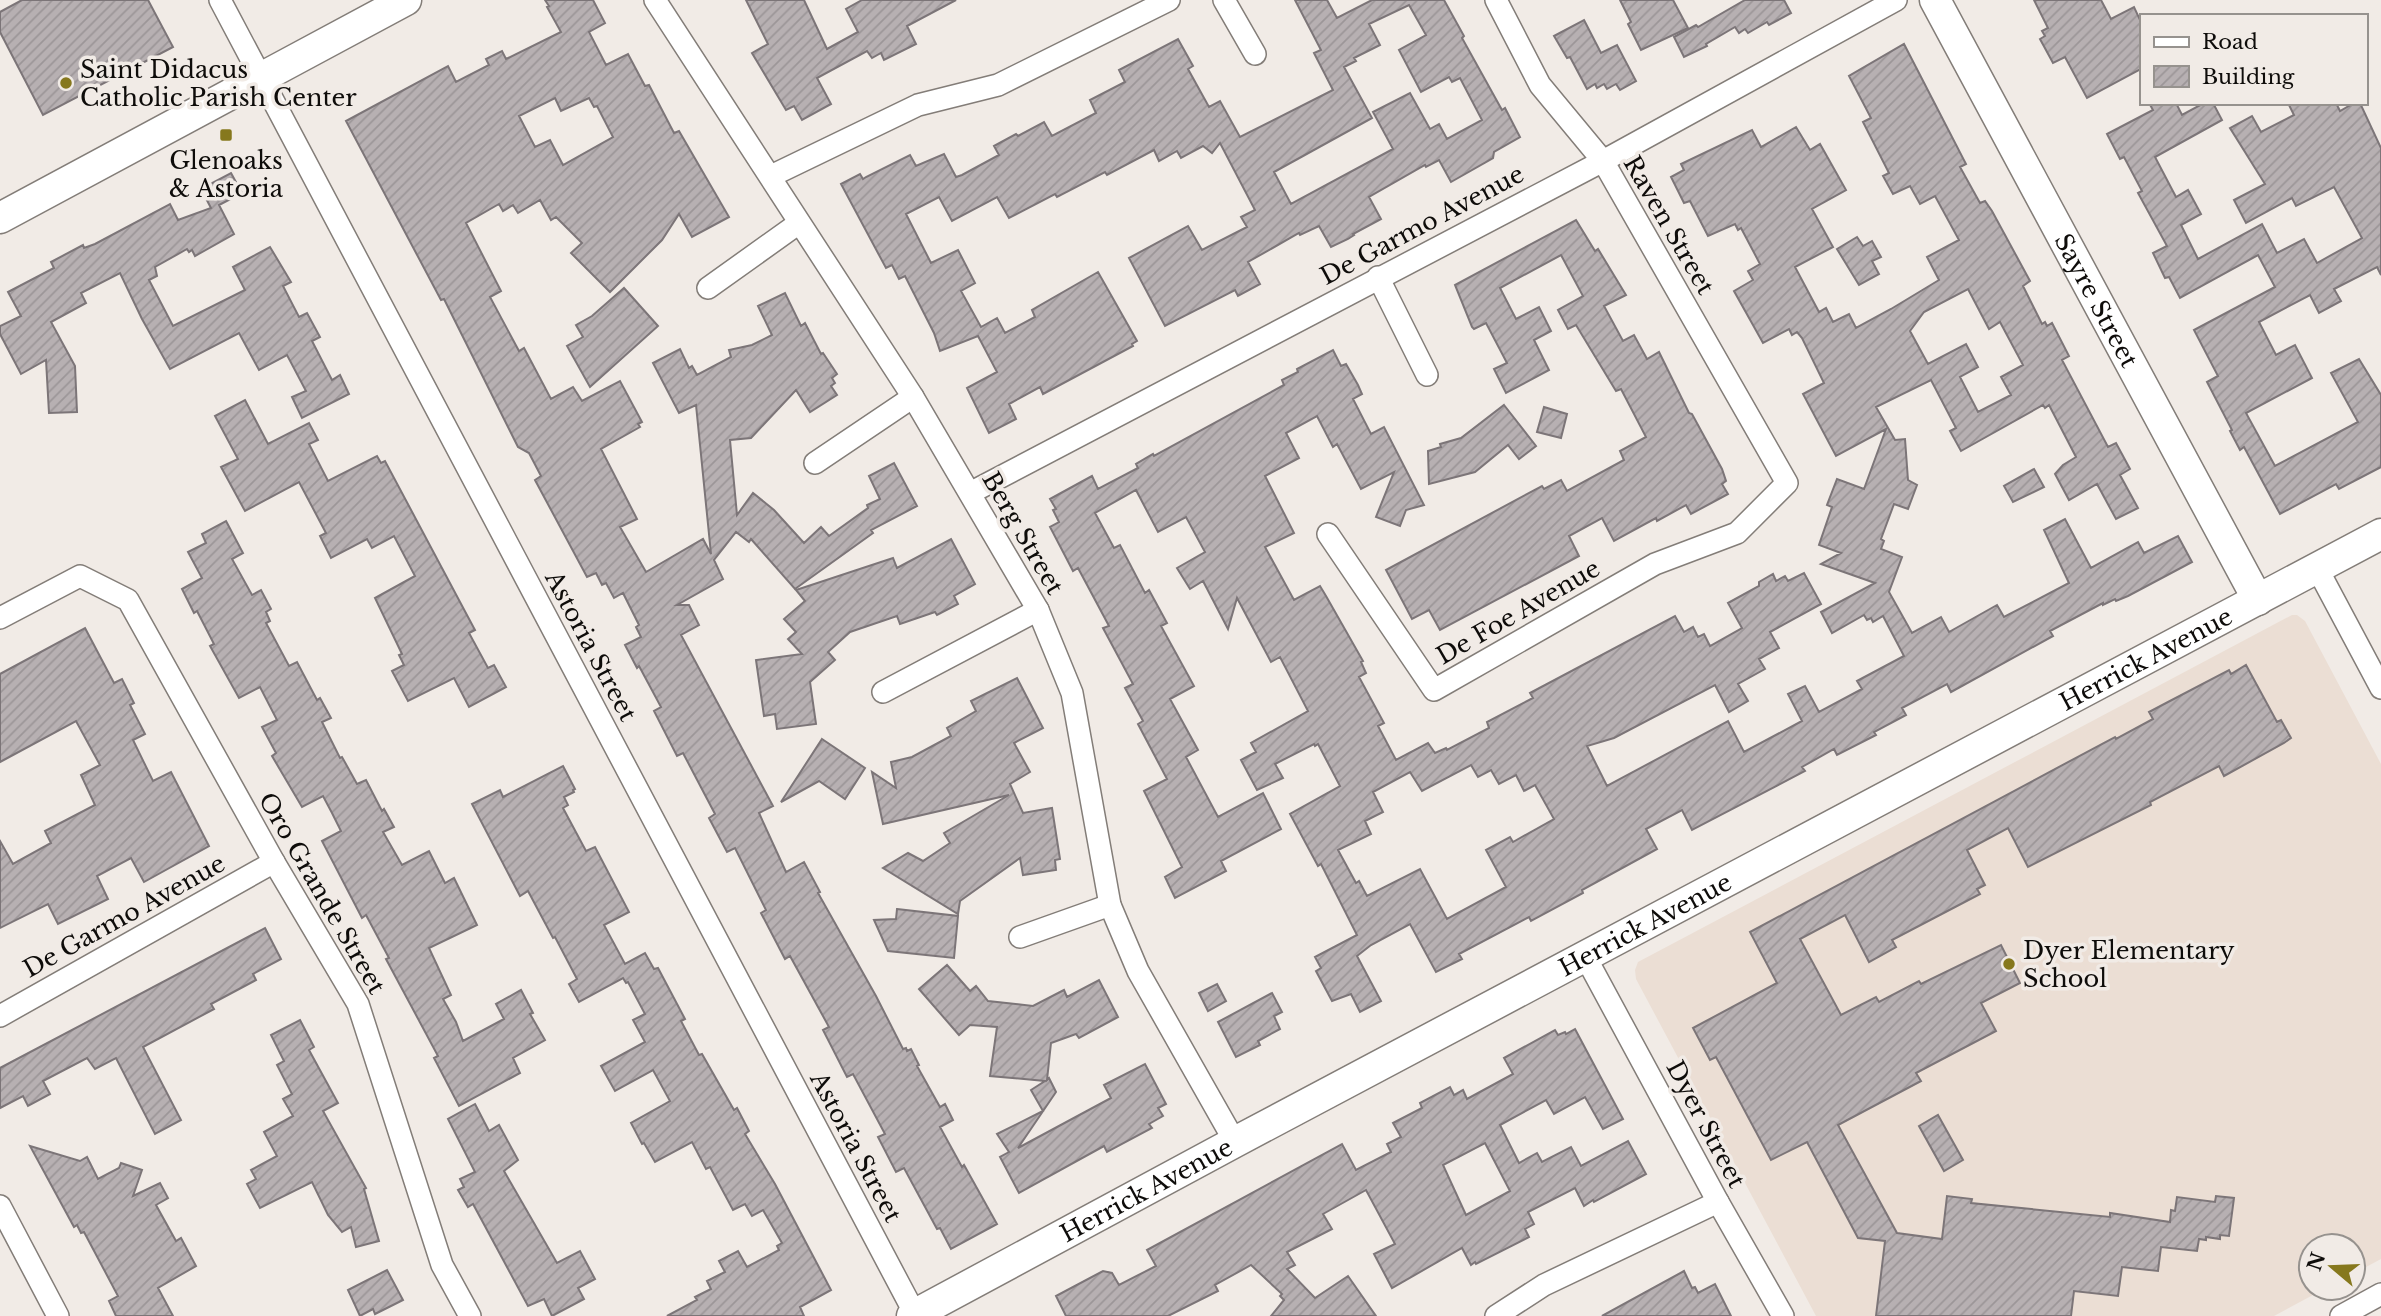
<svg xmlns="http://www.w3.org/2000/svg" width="2381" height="1316" font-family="'Libre Baskerville',serif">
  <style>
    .built { fill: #ebded4 }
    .building { fill: url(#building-hatch); stroke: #7c7578; stroke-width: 2; fill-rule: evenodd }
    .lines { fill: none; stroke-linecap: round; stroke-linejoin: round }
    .street-casing { stroke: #837d78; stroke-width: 24 }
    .secondary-casing { stroke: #837d78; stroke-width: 33 }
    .street { stroke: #fff; stroke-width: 21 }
    .secondary { stroke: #fff; stroke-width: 30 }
    .poi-dot { fill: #86781d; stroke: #f1ebe6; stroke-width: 2.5 }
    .labels { text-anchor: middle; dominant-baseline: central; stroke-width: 7; stroke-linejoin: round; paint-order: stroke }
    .poi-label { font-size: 24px; fill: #0e0c0a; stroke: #f1ebe6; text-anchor: start }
    .street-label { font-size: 24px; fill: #0e0c0a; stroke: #f1ebe6 }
  </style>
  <defs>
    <pattern id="building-hatch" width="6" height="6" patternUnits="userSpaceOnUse" patternTransform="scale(1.75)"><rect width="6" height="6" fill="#b7b0b2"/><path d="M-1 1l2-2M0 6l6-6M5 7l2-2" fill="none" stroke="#9c9698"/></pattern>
  </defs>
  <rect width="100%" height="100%" fill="#f1ebe6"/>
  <path class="built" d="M2292,615H2297L2305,621L2381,764V1259L2353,1274V1246H2311V1288H2326L2274,1316H1816L1636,979L1635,970L1638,962Z"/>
  <g class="building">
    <path d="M22,0H148L173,47L43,115L0,32V12Z"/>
    <path d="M545,0H593L605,23L589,32L606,65L628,54L645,86L649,85L674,133L679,131L729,217L692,237L679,214L662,240L610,292L571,253L582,243L556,217L551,220L540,200L518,213L513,205L503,211L499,204L466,223L501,291L490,297L519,351L524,348L551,399L573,387L582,401L620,381L642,422L638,424L640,427L601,449L637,519L620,527L646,572L703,539L711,554L696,405L679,413L653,363L680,349L689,368L692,366L697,375L731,357L729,350L752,345L772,335L758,306L785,293L801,326L805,323L821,354L823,353L837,374L832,378L835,383L831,386L837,395L810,412L796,390L751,438L730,440L737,515L753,493L774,510L804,543L821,527L829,536L868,508L867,505L880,499L869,476L894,463L917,506L871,530L873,533L795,589L751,539L749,542L736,532L714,560L723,579L677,605H689L699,625L681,635L773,806L759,813L786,872L804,862L820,892L818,893L876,996L903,1049L906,1048L907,1051L911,1049L919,1065L917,1066L940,1107L945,1104L953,1120L940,1127L962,1167L964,1165L997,1224L951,1249L940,1228L937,1229L904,1168L896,1172L878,1137L885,1134L853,1074L847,1077L823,1030L829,1027L790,956L785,959L761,913L766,910L735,848L727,852L709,818L715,814L683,753L677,756L654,711L661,707L639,666L637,668L625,645L641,637L636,627L639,625L623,593L614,598L606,583L602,585L596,573L587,577L535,480L541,476L529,453L518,447L444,299L441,300L346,121L448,66L456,82L489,65L486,59L502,51L506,59L561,32L547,7L549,6ZM555,98L561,111L589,98L594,107L597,106L613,137L563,165L550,140L535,147L519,116Z"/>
    <path d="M746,0H804L827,49L858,32L846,9L862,0H956L907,26L916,44L884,60L881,53L872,58L867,51L817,78L831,104L802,120L794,106L786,110L752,53L768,44Z"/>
    <path d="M1295,0H1327L1337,18L1372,0H1444L1464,36L1462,38L1502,110L1505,108L1520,137L1494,152L1493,158L1451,182L1439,160L1426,167L1425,165L1369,197L1381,219L1353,234L1354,235L1348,239L1331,247L1319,226L1300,235L1299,233L1248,262L1260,284L1238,296L1235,290L1165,326L1129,258L1188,226L1202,250L1247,227L1241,217L1255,210L1220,143L1212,153L1203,146L1181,158L1177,151L1159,161L1154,150L1107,175L1105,172L1057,197L1055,194L1009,218L997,197L952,221L939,197L906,214L931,263L958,250L975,283L961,291L981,327L997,318L1005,333L1035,317L1032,310L1098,272L1137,341L1132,344L1133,346L1043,394L1040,387L1009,404L1016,419L989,433L967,388L997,372L978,336L940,351L934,333L905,276L899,279L892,265L886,268L841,184L860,174L863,179L866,177L910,155L916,166L944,154L956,177L962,175L999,155L994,146L1016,134L1018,136L1044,122L1052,136L1096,113L1090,100L1125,82L1119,70L1178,39L1193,66L1188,69L1209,107L1220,101L1240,137L1333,90L1314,53L1321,50ZM1409,5L1426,35L1399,50L1421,92L1449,77L1452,82L1460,78L1482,120L1447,139L1439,124L1430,129L1410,93L1373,112L1393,149L1291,204L1274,172L1372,118L1344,67L1356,61L1354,58L1380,45L1369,24Z"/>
    <path d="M1620,0H1673L1688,28L1641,50L1628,24L1631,22Z"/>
    <path d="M1745,0H1784L1791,13L1769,25L1767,22L1748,33L1745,29L1739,33L1735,27L1706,44L1707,46L1684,57L1674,37L1696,25L1698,27Z"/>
    <path d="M2034,0H2101L2111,19L2134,7L2141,22V69L2087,98L2065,57L2053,63L2040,39L2045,36L2042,31L2048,28Z"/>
    <path d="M1584,20L1601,53L1617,45L1636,81L1620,90L1616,84L1607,89L1604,84L1597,88L1595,84L1587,89L1570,57L1567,58L1554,36Z"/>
    <path d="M1904,44L1966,164L1960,167L1980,203L1985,201L1992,211L2030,281L2023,286L2042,324L2045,322L2047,326L2052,323L2069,356L2062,360L2108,447L2116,443L2130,469L2120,475L2138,508L2116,519L2097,484L2069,500L2055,474L2063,465L2076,457L2049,405L2045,408L2043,405L1961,451L1950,431L1956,428L1931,380L1876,407L1895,440L1905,439L1908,480L1917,485L1908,509L1894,504L1881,539L1884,541L1881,549L1902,557L1889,592L1912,633L1941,617L1949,632L1997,605L2004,617L2069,583L2044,530L2065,519L2091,568L2138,542L2144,553L2178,536L2192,562L2128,596L2116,601L2115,599L2103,605V603L2050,631L2053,636L1951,692L1947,684L1902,708L1906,715L1874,732L1876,735L1837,755L1834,749L1802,767L1805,771L1692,830L1682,810L1646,829L1657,849L1582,890L1583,893L1531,921L1529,917L1459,954L1462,959L1436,972L1410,924L1371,945L1357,956L1381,1001L1360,1012L1351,994L1332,1001L1316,971L1321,968L1315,957L1357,935L1321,864L1318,866L1290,814L1340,786L1318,744L1315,746L1314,744L1275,764L1283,778L1257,790L1241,760L1256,752L1251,743L1308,711L1280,657L1271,662L1237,598L1228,629L1203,581L1190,589L1177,568L1205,552L1186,517L1158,532L1136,490L1095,513L1114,548L1120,545L1145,593L1149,590L1167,623L1161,626L1194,686L1170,699L1198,750L1186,757L1218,817L1263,793L1281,829L1221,861L1226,871L1175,898L1165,877L1182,867L1144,791L1167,779L1138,724L1143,721L1125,688L1133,684L1103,628L1109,626L1078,568L1073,571L1050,527L1059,522L1053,510L1056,509L1050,499L1092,476L1098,489L1138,468L1136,464L1153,454L1154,456L1284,385L1282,380L1298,372L1297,369L1333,350L1341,366L1346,364L1358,385L1362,394L1353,399L1371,434L1384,427L1424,505L1406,510L1400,526L1376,517L1394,472L1361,489L1337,444L1333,447L1317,416L1286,433L1299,458L1265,476L1294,533L1265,547L1294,600L1320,586L1326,596L1363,661L1361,662L1366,673L1359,677L1384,723L1378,726L1396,760L1428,743L1435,753L1446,748L1447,750L1489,728L1487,722L1533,698L1530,693L1675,616L1684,632L1693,627L1698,637L1704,634L1710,646L1742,628L1728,603L1759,586V582L1773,574L1776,581L1785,576L1788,581L1804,573L1821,604L1770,632L1779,648L1759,659L1765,669L1738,684L1748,701L1729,712L1715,685L1614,738L1587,746L1607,786L1728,721L1744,752L1802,721L1788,694L1805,686L1819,712L1862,689L1857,681L1904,656L1883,616L1873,622L1871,618L1867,620L1864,615L1832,633L1821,612L1875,583L1821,564L1841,553L1819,545L1832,507L1827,505L1837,479L1864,489L1886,429L1836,456L1803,394L1824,383L1802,338L1797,332L1792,335L1789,329L1763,343L1734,291L1753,280L1748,271L1760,264L1741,228L1738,230L1735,224L1708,236L1690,201L1684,203L1671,177L1684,170L1681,164L1752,130L1761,147L1796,127L1810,150L1820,144L1846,190L1812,209L1833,247L1795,267L1819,312L1826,308L1833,322L1849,314L1856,328L1891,309L1939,280L1927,257L1959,240L1935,196L1920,204L1910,186L1893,194L1883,176L1889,173L1863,122L1871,118L1849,76ZM1968,289L1989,329L2000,322L2023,365L2001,377L2011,395L1978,412L1960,377L1978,367L1966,344L1928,364L1910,331L1924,312ZM1471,765L1478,777L1491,770L1499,784L1516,775L1524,791L1535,785L1554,819L1513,842L1510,837L1486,850L1506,887L1447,919L1420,869L1367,896L1359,881L1356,883L1338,850L1371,834L1365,821L1383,812L1373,792L1410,772L1422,791Z"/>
    <path d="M2149,103H2176L2182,115L2204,103H2213L2222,120L2155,157L2176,197L2188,190L2201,214L2181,225L2198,259L2262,224L2277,253L2304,239L2317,263L2362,238L2334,187L2296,206L2292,198L2246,223L2234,200L2265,184L2230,128L2252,116L2261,132L2294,115L2288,103H2336L2340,111L2354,103H2360L2381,148V275L2377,267L2334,289L2341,301L2319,313L2310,295L2259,322L2276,355L2295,345L2312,378L2246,413L2275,466L2358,422L2331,373L2359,359L2381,395V467L2339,489L2336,484L2280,514L2244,447L2240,450L2230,431L2232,430L2207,382L2218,376L2194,330L2275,287L2258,255L2180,298L2169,277L2165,278L2153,253L2167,246L2138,193L2142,191L2124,157L2120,159L2107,134L2153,110Z"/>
    <path d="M231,173L242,193L219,205L234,234L195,256L192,250L189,252L187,249L155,267L157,276L149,280L173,326L245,290L233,267L270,247L291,282L283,286L299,317L307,313L320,337L312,341L332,380L340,375L349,394L302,418L292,397L306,391L287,355L259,370L239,333L170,369L142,319L120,273L81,293L86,303L51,322L75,366L77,412L49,413L46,360L21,374L0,334V326L21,316L8,292L54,268L51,262L83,245L84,248L95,244L170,204L178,220L211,208L201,189Z"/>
    <path d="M1576,220L1595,251L1598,249L1626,295L1604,306L1623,341L1634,335L1647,359L1659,352L1689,413L1692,414L1722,469L1726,481L1722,484L1728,494L1691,514L1686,505L1657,521L1656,518L1614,541L1602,518L1569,536L1579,556L1440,630L1429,610L1412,619L1386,570L1542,486L1544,489L1561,480L1567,491L1624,460L1620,451L1646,437L1621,389L1616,391L1576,325L1568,329L1558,310L1583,296L1561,255L1500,288L1516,319L1539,307L1551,331L1534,340L1549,370L1506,393L1494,369L1507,363L1486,323L1474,329L1472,327L1455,285Z"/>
    <path d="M1857,237L1863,246L1872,241L1881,257L1872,261L1879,274L1859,285L1837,249Z"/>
    <path d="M624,288L658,326L590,387L567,346L583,337L576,325L592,316Z"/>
    <path d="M245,400L268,444L309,423L318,440L309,444L328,481L377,456L381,463L385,461L468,617L475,630L469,633L488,668L494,665L506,687L469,707L454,678L408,701L392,671L404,665L399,655L402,654L375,598L415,576L394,536L372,548L367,539L331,558L320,536L326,533L299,482L245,511L221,467L238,459L215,416Z"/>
    <path d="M1504,405L1536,446L1519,459L1508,445L1475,472L1429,484L1428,451L1441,447L1440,444L1461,438Z"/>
    <path d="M1544,407L1567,414L1561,438L1537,432Z"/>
    <path d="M2034,469L2044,487L2013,502L2004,486Z"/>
    <path d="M226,521L243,553L232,559L252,595L261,590L271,609L266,612L270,621L266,623L289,666L297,662L317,700L320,698L331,718L322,722L340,758L342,757L357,784L366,780L382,811L384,809L394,827L383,832L402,865L429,851L445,883L454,878L477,925L429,948L451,995L443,999L456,1022L463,1041L504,1019L496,1004L521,990L533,1013L530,1014L545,1040L513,1058L520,1073L459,1106L434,1058L438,1056L386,959L389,958L366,915L362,918L322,841L341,831L332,813L323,796L302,807L272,756L276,753L262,727L277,720L260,687L239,698L210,646L214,644L197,611L194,613L182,589L202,578L188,552L206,543L202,534Z"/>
    <path d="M951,539L975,584L954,596L958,604L937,615L935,612L900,624L897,616L850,632L828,652L835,660L810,682L816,724L777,729L775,714L764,716L756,660L802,654L788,639L796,632L784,619L805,601L796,590L893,558L897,568Z"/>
    <path d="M85,628L114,683L122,679L134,703L130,705L145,734L133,740L153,781L171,772L209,846L144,882L131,858L97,876L108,899L58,924L48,904L0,928V841L13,864L51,843L45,831L95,805L81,775L100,765L76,721L0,762V674Z"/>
    <path d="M2246,665L2277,722L2281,720L2291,738L2284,743L2224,776L2219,766L2150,802L2151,805L2028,867L2008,828L1967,850L1985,885L1977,889L1980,894L1892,940L1896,947L1869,962L1845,915L1800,939L1841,1015L1876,997L1879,1002L1919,981L1921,984L2001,945L2020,983L1981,1003L1996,1031L1916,1073L1921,1081L1838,1125L1897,1233L1942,1239L1947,1196L1972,1199L1971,1203L2110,1217V1213L2170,1222L2171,1210L2175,1211L2177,1197L2215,1202L2216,1196L2234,1198L2229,1236L2220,1235V1239L2206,1237V1240L2199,1239L2197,1251L2161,1247L2158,1271L2122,1267L2118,1296L2074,1291L2071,1316H1876L1885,1241L1858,1238L1807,1142L1771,1160L1716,1057L1710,1060L1693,1028L1777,983L1750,932L2115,737L2116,739L2153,719L2149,712L2168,702L2229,670L2231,674Z"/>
    <path d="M1017,678L1043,728L1014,743L1030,772L1010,784L1023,813L1052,808L1060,859L1055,860L1056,870L1023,875L1020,858L960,901L958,914L883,868L908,853L923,861L950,843L944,833L1009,795L883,824L872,772L896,788L891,762L912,757L951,736L947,728L976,711L971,701Z"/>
    <path d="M822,739L865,768L845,799L819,781L781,802Z"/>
    <path d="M563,766L575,789L573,790L574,792L564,797L568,805L563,808L586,851L595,847L629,912L604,925L625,964L645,953L654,969L658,968L685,1019L681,1021L699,1055L702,1054L734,1110L737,1108L749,1131L745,1134L775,1184L831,1290L800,1307L804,1316H667L697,1300L695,1297L711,1289L707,1281L725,1272L719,1261L738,1251L747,1267L779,1250L777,1246L782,1243L763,1210L752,1216L745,1204L733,1210L710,1167L706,1169L692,1142L655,1162L644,1143L642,1144L631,1123L670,1101L653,1070L615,1091L601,1066L645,1042L633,1020L645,1014L628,982L626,983L623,978L579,1002L569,984L577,979L555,937L553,938L528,891L520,896L472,804L500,790L503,797Z"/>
    <path d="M897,909L958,916L954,958L888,951L874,920L896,919Z"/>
    <path d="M265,928L281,959L253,974L256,980L211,1004L214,1009L143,1047L181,1120L155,1134L116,1058L95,1069L87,1058L43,1081L50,1094L28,1106L23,1096L0,1108V1068Z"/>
    <path d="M947,965L970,991L976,986L988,1001L1033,1006L1064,990L1067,997L1099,980L1118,1017L1079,1038L1076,1034L1051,1043L1047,1080L1049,1078L1056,1092L1018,1148L1111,1098L1104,1085L1145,1064L1166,1104L1158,1108L1163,1116L1149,1124L1152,1128L1107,1152L1104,1146L1019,1193L1000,1157L1009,1152L997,1134L1043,1111L1031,1090L1045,1081L990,1076L997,1027L970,1025L959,1035L919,989Z"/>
    <path d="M1217,984L1226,1001L1208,1011L1199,993Z"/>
    <path d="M1272,993L1282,1012L1274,1016L1280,1029L1258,1041L1260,1045L1236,1057L1218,1022Z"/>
    <path d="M300,1020L314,1047L309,1050L338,1103L323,1111L366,1188L364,1189L379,1241L356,1247L351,1227L342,1232L328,1215L312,1182L260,1208L247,1184L256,1179L251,1170L277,1156L264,1132L293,1116L283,1099L292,1094L277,1065L284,1061L271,1035Z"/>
    <path d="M1575,1029L1623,1119L1603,1129L1585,1097L1554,1114L1546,1100L1500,1125L1519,1163L1537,1153L1542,1162L1571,1147L1581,1166L1628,1141L1646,1174L1594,1202L1593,1200L1584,1206L1575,1188L1528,1212L1534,1224L1525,1229L1529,1237L1476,1264L1475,1262L1471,1265L1462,1248L1392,1288L1374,1254L1395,1244L1366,1190L1323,1214L1332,1229L1287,1252L1295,1265L1287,1269L1315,1298L1348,1276L1376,1316H1271L1284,1300L1280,1296L1282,1294L1251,1265L1215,1285L1218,1291L1168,1316H1066L1056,1296L1103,1271L1112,1273L1119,1285L1156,1266L1147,1250L1342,1144L1356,1170L1391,1152L1387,1144L1401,1137L1393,1123L1422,1108L1420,1103L1450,1087L1454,1095L1463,1090L1467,1099L1513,1074L1504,1058L1555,1030L1558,1035L1565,1032L1566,1034ZM1485,1143L1510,1191L1466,1215L1443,1165Z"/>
    <path d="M475,1104L489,1131L499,1125L518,1160L504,1171L557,1263L580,1251L595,1279L578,1288L584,1299L552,1316L544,1299L528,1306L473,1204L468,1207L458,1190L464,1187L460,1179L475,1172L448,1119Z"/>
    <path d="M1938,1115L1963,1160L1944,1171L1919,1126Z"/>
    <path d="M30,1146L80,1161L87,1157L98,1179L119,1168L121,1163L142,1170L133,1196L160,1183L168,1198L156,1205L176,1241L181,1238L196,1266L158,1288L173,1316H116L109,1301L118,1296L84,1232L81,1233L77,1225L74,1227Z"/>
    <path d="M387,1270L403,1300L375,1314L373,1309L360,1316L348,1290Z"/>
    <path d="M1684,1271L1692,1288L1695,1287L1698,1293L1715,1284L1731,1316H1602Z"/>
  </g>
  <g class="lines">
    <g class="street-casing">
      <g id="street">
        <path d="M220,0L916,1316"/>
        <path d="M655,0L913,397L1038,610L1072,693L1110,905L1138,971L1235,1142"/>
        <path d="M1224,0L1255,54"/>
        <path d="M771,176L918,105L998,85L1169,0"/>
        <path d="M1378,277L1427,375"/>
        <path d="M708,288L799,223"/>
        <path d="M815,463L913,397"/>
        <path d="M970,493L1603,161L1896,0"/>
        <path d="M1328,534L1434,690L1655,564L1737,533L1787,483L1603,161L1540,85L1496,0"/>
        <path d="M2317,568L2381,688"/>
        <path d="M0,618L80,576L128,600L274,862L358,1004L442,1265L470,1316"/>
        <path d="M883,692L1038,610"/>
        <path d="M1020,937L1110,905"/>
        <path d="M1585,956L1718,1202L1783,1316"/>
        <path d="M0,1016L274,862"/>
        <path d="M0,1206L58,1316"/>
        <path d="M1496,1316L1544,1285L1718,1202"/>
        <path d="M2341,1316L2381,1294"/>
      </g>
    </g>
    <g class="secondary-casing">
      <g id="secondary">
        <path id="s1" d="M1935,0L2258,600"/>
        <path d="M0,218L406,0"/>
        <path id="s2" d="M912,1316L1235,1142L2381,534"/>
      </g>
    </g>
    <use href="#street" class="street"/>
    <use href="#secondary" class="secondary"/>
  </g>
  <g class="poi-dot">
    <circle cx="66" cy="83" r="7"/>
    <rect x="219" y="128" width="14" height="14" rx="3.5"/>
    <circle cx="2009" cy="964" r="7"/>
  </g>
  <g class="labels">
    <g class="poi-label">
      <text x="80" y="69">Saint Didacus<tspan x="80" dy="28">Catholic Parish Center</tspan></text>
      <text x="226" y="160" text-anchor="middle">Glenoaks<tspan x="226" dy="28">&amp; Astoria</tspan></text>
      <text x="2023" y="950">Dyer Elementary<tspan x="2023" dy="28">School</tspan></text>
    </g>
    <g class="street-label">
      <text transform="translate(1422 225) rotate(-28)">De Garmo Avenue</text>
      <text transform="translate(1669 225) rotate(60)">Raven Street</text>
      <text stroke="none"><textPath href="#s1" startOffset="341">Sayre Street</textPath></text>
      <text transform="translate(1023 533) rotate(60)">Berg Street</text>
      <text transform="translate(1518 612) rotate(-30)">De Foe Avenue</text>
      <text transform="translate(591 646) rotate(62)">Astoria Street</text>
      <text stroke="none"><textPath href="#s2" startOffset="1398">Herrick Avenue</textPath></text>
      <text transform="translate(322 893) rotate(60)">Oro Grande Street</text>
      <text transform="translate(124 916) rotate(-29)">De Garmo Avenue</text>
      <text stroke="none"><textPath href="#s2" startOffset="831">Herrick Avenue</textPath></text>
      <text transform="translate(1706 1124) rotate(62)">Dyer Street</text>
      <text transform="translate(856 1147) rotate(62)">Astoria Street</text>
      <text stroke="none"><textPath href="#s2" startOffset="266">Herrick Avenue</textPath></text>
    </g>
  </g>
  <rect x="2140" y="14" width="228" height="91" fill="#f1ebe6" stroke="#96928e" stroke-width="2"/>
  <rect x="2154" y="37" width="35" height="10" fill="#ffffff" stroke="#96928e" stroke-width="2"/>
  <text x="2202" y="49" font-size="21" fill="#0e0c0a">Road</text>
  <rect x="2154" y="66" width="35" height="21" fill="url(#building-hatch)" stroke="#96928e" stroke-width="2"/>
  <text x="2202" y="84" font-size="21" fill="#0e0c0a">Building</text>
  <g transform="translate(2332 1267) rotate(289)"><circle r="33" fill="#f1ebe6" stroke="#96928e" stroke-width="2"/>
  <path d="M0-5L12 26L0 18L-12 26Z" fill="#86781d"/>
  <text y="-10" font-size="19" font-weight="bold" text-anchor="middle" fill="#0e0c0a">N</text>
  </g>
</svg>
